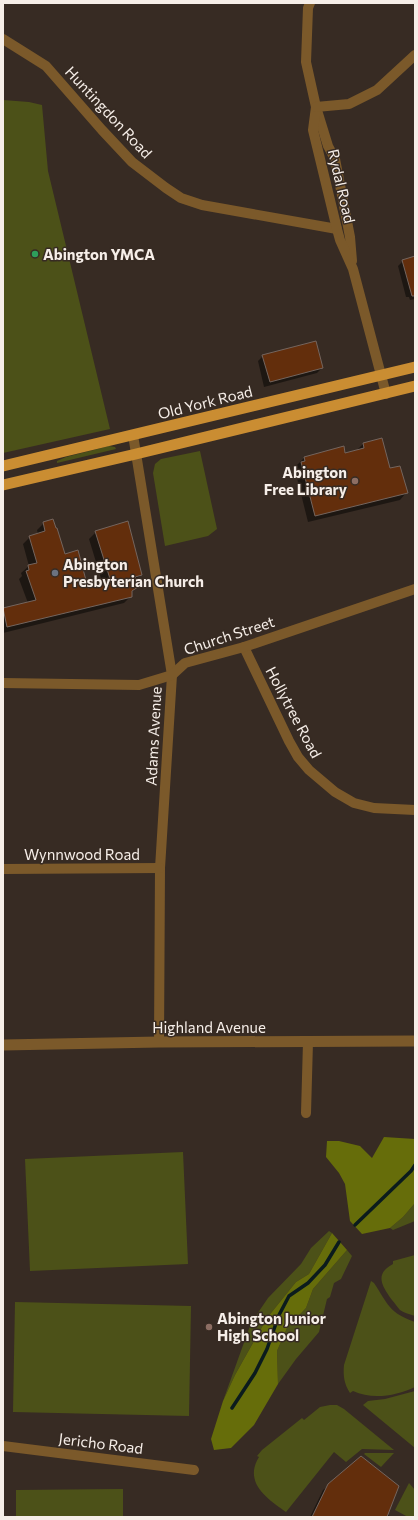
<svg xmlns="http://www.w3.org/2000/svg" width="418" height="1520" font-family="Commissioner,sans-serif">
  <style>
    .green { fill: #4c5118 }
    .forest { fill: #666d0a }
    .shadow { fill: #0007 }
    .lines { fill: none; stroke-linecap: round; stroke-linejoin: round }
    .stream { stroke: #0b1b1d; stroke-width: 3.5 }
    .building { fill: #632e0c; stroke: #74655e }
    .minor { stroke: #7b592a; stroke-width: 10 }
    .tertiary { stroke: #7b592a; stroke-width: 11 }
    .trunk { stroke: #ca8d32; stroke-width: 11 }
    .leisure-dot { fill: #2e9e5b; stroke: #372b23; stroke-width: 1.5 }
    .education-dot { fill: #8d6e63; stroke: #372b23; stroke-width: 1.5 }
    .worship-dot { fill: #6b7280; stroke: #372b23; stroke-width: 1.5 }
    .labels { text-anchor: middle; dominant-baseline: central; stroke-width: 3; stroke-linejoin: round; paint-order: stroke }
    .street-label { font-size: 15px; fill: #f6eee8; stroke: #372b23 }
    .poi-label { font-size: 15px; font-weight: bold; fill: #f6eee8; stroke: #372b23; text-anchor: start }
  </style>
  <rect width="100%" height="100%" fill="#372b23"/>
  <g class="green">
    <path d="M3,100L29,102L42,105L48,171L110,429L3,453Z"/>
    <path d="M109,446L115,447L116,449L57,463V461L66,457Z"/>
    <path d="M200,451L217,529L208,536L165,546L153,473L155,464L161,459Z"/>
    <path d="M183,1152L188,1264L30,1271L25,1159Z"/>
    <path d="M415,1203V1221L393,1230L390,1228L403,1217Z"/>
    <path d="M329,1231L332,1233L309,1274L296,1282L267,1318L235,1375L223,1401L251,1323L268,1298L301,1264L311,1248Z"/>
    <path d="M347,1250L352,1256L341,1279L334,1283L330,1297L327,1299L319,1332L296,1359L278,1384L277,1351L287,1328L306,1308L313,1289Z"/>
    <path d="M415,1255V1316C410,1314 404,1313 400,1310C397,1307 395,1303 392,1300C382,1286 374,1274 393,1264V1261Z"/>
    <path d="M371,1281L374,1283C388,1304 389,1313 415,1322V1387C396,1396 372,1400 353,1391L350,1393C344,1384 343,1375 344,1365Z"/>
    <path d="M15,1302L191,1306L189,1416L13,1412Z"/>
    <path d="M415,1391V1448L363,1405L368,1401L385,1399Z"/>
    <path d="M330,1405H337L344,1409L394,1450L362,1449L346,1462L334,1452L286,1512C268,1499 243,1483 259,1457L257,1456L262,1450L302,1418L304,1420L320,1407Z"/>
    <path d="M365,1453H394L381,1467L364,1454Z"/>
    <path d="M409,1483L415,1490V1517H408L395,1510Z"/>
    <path d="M123,1489V1517H16V1490Z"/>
  </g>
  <g class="forest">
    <path d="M384,1137L415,1139V1203L403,1217L390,1228L362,1234L350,1221L345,1184L339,1173L326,1157L327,1141H339L360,1146L372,1158Z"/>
    <path d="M332,1233L347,1250L313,1289L306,1308L287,1328L277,1351L278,1384L254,1425L231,1448L214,1450L211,1439L223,1401L235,1375L267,1318L296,1282L309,1274Z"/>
  </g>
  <g class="shadow">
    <path d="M415,257V299L410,300L409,297H406L398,266L403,261Z"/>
    <path d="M263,356L322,368L317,373L264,387L258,361Z"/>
    <path d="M364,443L406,493L400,500L308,522L295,470L298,467L297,465L304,458L343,447L345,454L357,450Z"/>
    <path d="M44,523L87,589L103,585L89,539L96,532L141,575L136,580L140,585L131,593V596L124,603L3,633V609L28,603L19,579L22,576L21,573L29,566L23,544L30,537L38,534L37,530Z"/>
    <path d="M329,1485L387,1514L391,1517H310L323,1490Z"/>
  </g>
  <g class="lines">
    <g class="stream">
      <path d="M355,1225L411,1171L415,1165"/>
      <path d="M232,1408L255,1373L267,1349L279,1315L289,1296L308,1283L325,1265L339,1242"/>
    </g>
  </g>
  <g class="building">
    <path d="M415,256V296H412L402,260Z"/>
    <path d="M316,341L323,368L270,382L262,355Z"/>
    <path d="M382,438L390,468L400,466L408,493L315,516L301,462L305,461L304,457L344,446L345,453L364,448L363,443Z"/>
    <path d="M53,519L56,528H57L65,554L78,550L88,588L111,582L95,531L128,521L142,575L135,577L141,585L132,591V597L7,627L3,608L36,600L26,571L29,570L28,565L37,563L29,536L45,531L43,522Z"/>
    <path d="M361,1456L399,1486L387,1517H312L328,1484Z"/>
  </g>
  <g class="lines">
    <g class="minor">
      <path d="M310,3L308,8L306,62L316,107L328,146L335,159L350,237L352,261"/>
      <path d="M3,39L46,66L102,130L132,162L166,188L181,198L202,205L337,229"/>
      <path d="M316,107L313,130L337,229L340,240L353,269L386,394"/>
      <path d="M316,107L349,104L377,90L415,55"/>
      <path d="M133,435L172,675L160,868L159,1042"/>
      <path d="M244,647L289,741L298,757L309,770L335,792L354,803L374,808L415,810"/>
      <path d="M3,683L139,685L172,675L185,663L244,647L415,589"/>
      <path d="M3,869L160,868"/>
      <path d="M306,1113L308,1042"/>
      <path d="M3,1446L194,1470"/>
    </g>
    <path class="tertiary" d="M3,1045L159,1042L415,1041"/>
    <g class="trunk">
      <path d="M3,466L415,367"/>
      <path d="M3,485L136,454L415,386"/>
    </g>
  </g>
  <circle class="leisure-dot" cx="35" cy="254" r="4"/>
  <g class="education-dot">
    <circle cx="355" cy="481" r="4"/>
    <circle cx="209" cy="1327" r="4"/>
  </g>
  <circle class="worship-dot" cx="55" cy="573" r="4"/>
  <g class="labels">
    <g class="street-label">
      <text transform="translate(109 112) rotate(47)">Huntingdon Road</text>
      <text transform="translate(342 186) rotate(77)">Rydal Road</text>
      <text transform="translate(205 402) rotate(-14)">Old York Road</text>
      <text transform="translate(229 635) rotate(-18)">Church Street</text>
      <text transform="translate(294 712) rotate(62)">Hollytree Road</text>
      <text transform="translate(153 736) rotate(-87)">Adams Avenue</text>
      <text x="82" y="854">Wynnwood Road</text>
      <text x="209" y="1027">Highland Avenue</text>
      <text transform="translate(101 1443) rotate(7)">Jericho Road</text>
    </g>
    <g class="poi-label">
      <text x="43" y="254">Abington YMCA</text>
      <text x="347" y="472" text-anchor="end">Abington<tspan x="347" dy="17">Free Library</tspan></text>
      <text x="63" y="564">Abington<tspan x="63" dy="17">Presbyterian Church</tspan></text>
      <text x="217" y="1318">Abington Junior<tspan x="217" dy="17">High School</tspan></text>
    </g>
  </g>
  <rect width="418" height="1520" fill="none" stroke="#f6eee8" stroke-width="8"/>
</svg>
